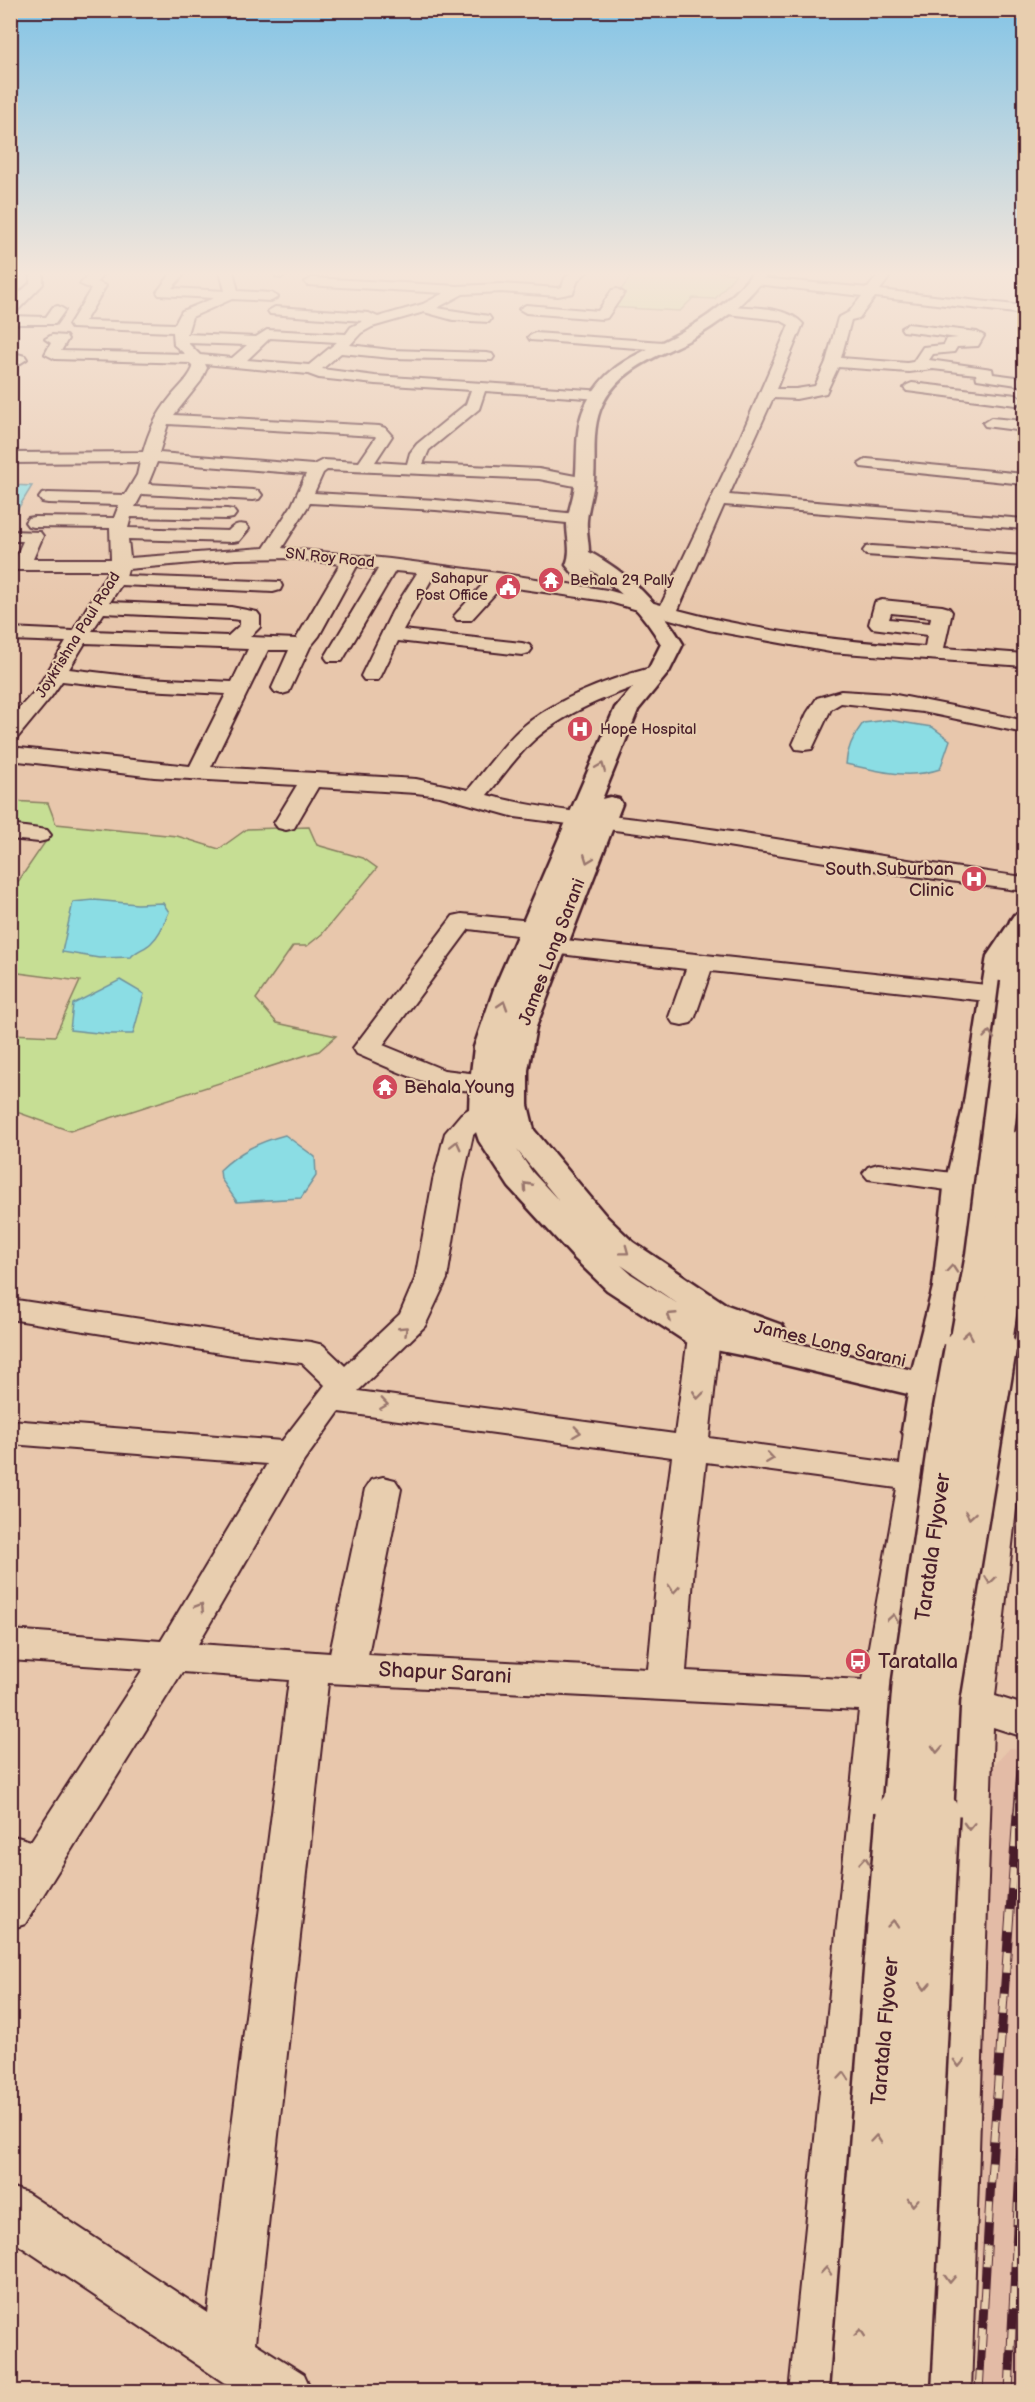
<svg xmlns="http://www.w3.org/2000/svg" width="1035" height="2402" font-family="'Balsamiq Sans',sans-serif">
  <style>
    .built { fill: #e3bba6 }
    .green { fill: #c6de94; stroke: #887e60; stroke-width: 1.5 }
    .water { fill: #8bdde4; stroke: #71919a; stroke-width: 1.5 }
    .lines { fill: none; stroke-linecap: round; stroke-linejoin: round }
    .minor-casing { stroke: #4a1f2b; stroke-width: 4 }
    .major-casing { stroke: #4a1f2b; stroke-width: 5 }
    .highway-casing { stroke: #4a1f2b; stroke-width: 5 }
    .minor { fill: #e8ceaf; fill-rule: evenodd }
    .major { fill: #e8ceaf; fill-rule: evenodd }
    .highway { fill: #e8ceaf; fill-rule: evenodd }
    .rail-far1-casing { stroke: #4a1f2b; stroke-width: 8 }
    .rail-casing { stroke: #4a1f2b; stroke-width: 9 }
    .rail-far1 { stroke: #e8ceaf; stroke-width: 5; stroke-dasharray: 16; stroke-linecap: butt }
    .rail { stroke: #e8ceaf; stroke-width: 7; stroke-dasharray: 21; stroke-linecap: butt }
    .highway-bridge-far2-casing { stroke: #4a1f2b; stroke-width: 37; stroke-linecap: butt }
    .highway-bridge-far1-casing { stroke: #4a1f2b; stroke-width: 45; stroke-linecap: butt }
    .highway-bridge-casing { stroke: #4a1f2b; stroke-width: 56; stroke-linecap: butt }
    .highway-bridge-far2 { stroke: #e8ceaf; stroke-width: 32 }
    .highway-bridge-far1 { stroke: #e8ceaf; stroke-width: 40 }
    .highway-bridge { stroke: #e8ceaf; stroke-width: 51 }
    .oneway { stroke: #99766d }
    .labels { text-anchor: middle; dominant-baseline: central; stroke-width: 4.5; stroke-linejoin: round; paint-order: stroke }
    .far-street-label { font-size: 15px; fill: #4a1f2b; stroke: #e8ceaf }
    .far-poi-label { font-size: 15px; fill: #4a1f2b; stroke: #e8ceaf; text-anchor: start }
    .poi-label { font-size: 18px; fill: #4a1f2b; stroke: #e8ceaf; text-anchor: end }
    .street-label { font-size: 18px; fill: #4a1f2b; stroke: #e8ceaf }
    .near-street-label { font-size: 21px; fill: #4a1f2b; stroke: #e8ceaf }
    .near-poi-label { font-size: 21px; fill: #4a1f2b; stroke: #e8ceaf; text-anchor: start }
  </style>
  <rect width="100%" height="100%" fill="#e8c7ac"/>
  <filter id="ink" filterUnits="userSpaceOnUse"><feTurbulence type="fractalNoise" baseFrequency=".0167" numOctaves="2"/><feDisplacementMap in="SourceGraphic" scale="12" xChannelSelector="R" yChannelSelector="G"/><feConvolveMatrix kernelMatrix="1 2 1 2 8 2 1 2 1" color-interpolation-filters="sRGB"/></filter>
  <g filter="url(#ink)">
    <path class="built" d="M1010,1748L1024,1749V2391L979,2392L983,1777Z"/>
    <g class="green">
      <path d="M635,271H714L736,274L715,299L693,298L680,311L608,307Z"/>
      <path d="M10,801L48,803L56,824L177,836L219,849L247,829L309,827L317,845L363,858L377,868L322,934L307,946H293L256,999L277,1023L336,1036L319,1051L70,1131L11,1110V1034L55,1036L80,981L11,972V892L50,835L11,832Z"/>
    </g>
    <g class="water">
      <path d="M11,485L32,486L11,520L10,485Z"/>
      <path d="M888,720L932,727L950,740L940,769C908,780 878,771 846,764C847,748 853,736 863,723Z"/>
      <path d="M94,900L137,904L163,903L169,912C164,923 160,935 151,943C145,949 137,950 131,957L99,958L62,952L73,902Z"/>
      <path d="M120,980L144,994L133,1034H107L70,1030L73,1004Z"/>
      <path d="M285,1135L315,1157L316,1176L301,1198L237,1202L221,1179L220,1170C240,1151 259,1142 285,1135Z"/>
    </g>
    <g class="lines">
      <g class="minor-casing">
        <g id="minor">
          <path d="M31,271H43V284L15,313L10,314V302L30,283Z"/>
          <path d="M92,271H106L97,282L106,286L85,321L175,324L182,311L214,298L159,295L157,292L173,271H187L172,288L225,291L220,271H233L238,291L271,293L278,297L271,301L232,299L192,317L187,334L256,337L267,330L346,334L351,327L363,321L270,314L268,311L275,307L369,313L378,317L423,304L444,293L307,285L305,282L312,278L458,286L501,284L558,288L562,287L565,278L573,271H588L578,280L573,293L558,296L501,292L463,294L437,308L489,316L491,319L489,322L453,320L424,312L372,327L361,333L350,345L391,350L487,353L492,354L494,357L492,360L391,358L341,353L322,369L375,376L605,391L608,394L605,397L600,399L485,391L479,409L429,450L423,464L539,469L591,479L593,483L591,487L585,488L539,479L327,470L323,473L314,493L436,500L577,514L583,515L586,519L583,523L577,524L436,510L310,503L282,548L390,559L498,573L607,590L661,605L737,445L789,325L780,320L727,314L720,310L727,306C750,308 786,305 803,324L776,389H796L815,386L826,362L838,318L849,312L862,296L756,284L751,283L749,280L751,277L868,288L881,271H894L880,290L1024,306V314L875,297L859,318L851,320L841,358L907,363L913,362L923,347L944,345L947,339L958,338L903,331L901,328L908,324L977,332L984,336L978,346L957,347L954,352L933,354L929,360L992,369L993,374L1024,378V386L977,379L976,374L933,369L909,372L838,367L826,393L796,399L773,398L729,495L1024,519V529L724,505L678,610C760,632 840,641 925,647L927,635L872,628L869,624L875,602L882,600L942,606L949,608L952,612L944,648L1024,654V666L830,652L709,630L606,601L502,586L471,620H457L454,616L484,583L434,575L403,630L522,643L529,645L532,649L529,653L522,655L398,641L381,676L378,680H364L361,676L392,612L417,573L395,571L342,661H328L325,657L378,569L357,566L319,636L310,647L289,692L282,694L275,692L272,688L289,650H268L211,767L416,779L468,790C485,770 500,748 519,730C556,698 611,678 658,666L665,668L668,672L665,676C620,692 572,707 535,739C517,755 503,776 487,795C553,813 623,816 690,826C802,842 912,862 1024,877V891L898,874L691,840L515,817L440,796L416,793L318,787L294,828L286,830L278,828L274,823L297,785L154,777L10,760V747L190,766L226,694L145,690L62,681L51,697L18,737L10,738V718L36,690L66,642L10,640V628L73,631L109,570H10V559H15L23,541H10V531L40,532L43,536L33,559H111L110,528L34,527L28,526L25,522L28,518L34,517L114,518L119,505L48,503L42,502L39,498L42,494L48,493L125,495L137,475L140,462L10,463V453L143,452C149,431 156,415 170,398C178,388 188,380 193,368L190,363L55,359L45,354L51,343L45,339L52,335L66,336L68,339L61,351L185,354L174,345L173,332L71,328L69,325L91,289L80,284ZM270,338L337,342L309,365L247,360ZM188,343L247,345L232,358L200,355ZM205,364L308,374L319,378L375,384L471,390L466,404L417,444L410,453L407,464L375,462L392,436L385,428L379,426L174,415L201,381L207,368ZM168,424L375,436L376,437L359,462L323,460L313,465L159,453ZM157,462L306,474L292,505L264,548L130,558L128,539L233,542L239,541L249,529L246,525C237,523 234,525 228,531L128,528L131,517L227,519L233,518L236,514L233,510L227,509L135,507L142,494L253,500L259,499L262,495L259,491L253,490L148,484ZM291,558L340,564L296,639L250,637L260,627V616L257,612L231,607L110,602L121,585L273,592L280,590L282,586L280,582L126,576L128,569L236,559ZM104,613L231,619L240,620V625L228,636L92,631ZM891,613L931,617L930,623L889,619ZM85,643L248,649L232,682L145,678L69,669Z"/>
          <path d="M276,271H290L281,278L276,277L275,274Z"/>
          <path d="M617,289L624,293L607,318L602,319L526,313L519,309L526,305L598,311L612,290Z"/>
          <path d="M58,306L65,310L55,324H10V316L46,317L53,307Z"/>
          <path d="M535,333L663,342L670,346L663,350L530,340L528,337Z"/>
          <path d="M10,352L25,356L27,359L10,370Z"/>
          <path d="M912,383L1016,395L1024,400L1016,405L907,391L904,388L907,385Z"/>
          <path d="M991,418L1024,421V431L985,426L983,423Z"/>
          <path d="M867,459L1024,474V484L861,467L859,464Z"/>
          <path d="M872,546L1024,556V566L866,555L863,551L866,547Z"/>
          <path d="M841,691L891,694L1008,717L1024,721V733L923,712L841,703L831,709L812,749L804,750L796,749L793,744L807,713L817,698Z"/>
          <path d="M10,825L47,830L51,835L47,840L39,842L10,839Z"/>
          <path d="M462,914L532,921L541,924L545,929L541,934L532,937L469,929L383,1045L444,1070L495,1076L499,1082L495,1088C449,1099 398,1071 357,1054L353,1048L453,916Z"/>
          <path d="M527,936L996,986L1005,988L1009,994L1005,1000L996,1002L711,971L695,1017L691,1023L682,1025L673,1023L669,1017L686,969L518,949L514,944L518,939Z"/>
          <path d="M485,1102L495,1105L499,1111L473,1135L463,1180L447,1279L425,1326L358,1391L675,1434L688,1337L704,1306L715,1303L726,1306L731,1313L720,1337L709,1438L900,1464L904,1431L909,1423L921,1419L933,1423L938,1431L934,1478L902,1683L957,1688L991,1439L996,1431L1008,1427L1020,1431L1024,1438L995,1696L1024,1705V1737L993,1727L971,2392H919L954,1718L898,1713L841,2392H789L859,1710L328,1683L255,2343L304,2374L312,2392H238L10,2239V2187L27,2193L208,2313L289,1680L182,1672L25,1924L10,1929V1835L31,1841L143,1669L10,1660V1630L161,1641L267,1464L10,1444V1420L282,1441L325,1385L302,1363L239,1356L10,1319V1299L239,1334L311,1342L323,1345L345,1366L400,1314L415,1279L433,1180L445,1133L461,1114L475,1105ZM339,1412L672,1457L658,1565L648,1669L368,1655L401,1489L395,1480L383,1477L371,1480L365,1489L330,1653L198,1644L304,1461ZM706,1462L897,1488L863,1680L686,1671L694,1565Z"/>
          <path d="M878,1164L961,1174L971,1177L976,1183L971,1189L961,1192L868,1179L863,1173L868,1167Z"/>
        </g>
      </g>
      <g class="major-casing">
        <path id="major" d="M754,271H769C751,297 729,317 702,333C667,354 623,364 603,403C591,427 596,454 594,480C593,494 588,507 587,520C586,531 589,542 589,552C629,573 660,605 683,644L669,672L638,710L602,799L610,797L619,799L622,804L536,1027L528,1070V1105L534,1130L607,1217L633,1242L727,1305L782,1325L787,1333L782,1340L912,1370L933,1287L944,1188L963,1108L987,956L1014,916L1024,914V942L1015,956L995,1108L976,1188L967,1287L948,1376L996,1383L1006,1322L1011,1314L1024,1311V1423L1020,1428L1024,1429V1455L921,1444L908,1440L902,1431L908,1394L760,1359L691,1345L607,1290L575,1259L509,1187L479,1141L469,1111L470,1082L474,1047L494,989L615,708L648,670L661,644C644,614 620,589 591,570L593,573L590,577H576L566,565C572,551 567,539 567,524C568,510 574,497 575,484C579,456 573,428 587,402C607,365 633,357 668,339C701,323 732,301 754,271ZM517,1150L559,1201L533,1173ZM621,1265L678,1304L631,1274ZM944,1401L991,1407L989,1419L993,1426L941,1420Z"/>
      </g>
      <g class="highway-casing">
        <path id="highway" d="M1024,913V990L1017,992L1007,989L1003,983L1010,921L1014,915Z"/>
      </g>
      <use href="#minor" class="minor"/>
      <use href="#major" class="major"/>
      <use href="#highway" class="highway"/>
      <g class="rail-far1-casing">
        <path id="rail-far1" d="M1017,1815L1024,1724"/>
      </g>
      <g class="rail-casing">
        <g id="rail">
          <path d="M979,2392L991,2179L1017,1814"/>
          <path d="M1009,2392L1024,2083"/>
        </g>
      </g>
      <use href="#rail-far1" class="rail-far1"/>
      <use href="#rail" class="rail"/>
      <g class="highway-bridge-far2-casing">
        <g id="highway-bridge-far2">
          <path d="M965,1350L982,1255L1017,983"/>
          <path d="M995,1350L1024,1145"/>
        </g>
      </g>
      <g class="highway-bridge-far1-casing">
        <g id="highway-bridge-far1">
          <path d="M902,1815L913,1681L949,1436L965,1348"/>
          <path d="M933,1815L939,1698L996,1348"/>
        </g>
      </g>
      <g class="highway-bridge-casing">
        <g id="highway-bridge">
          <path d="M856,2392L902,1814"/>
          <path d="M904,2392L933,1814"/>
        </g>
      </g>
      <use href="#highway-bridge-far2" class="highway-bridge-far2"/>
      <use href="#highway-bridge-far1" class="highway-bridge-far1"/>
      <use href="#highway-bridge" class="highway-bridge"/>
    </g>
    <defs><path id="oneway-chevron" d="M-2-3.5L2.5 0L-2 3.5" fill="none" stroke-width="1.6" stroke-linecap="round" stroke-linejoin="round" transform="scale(1.5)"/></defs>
    <g class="oneway">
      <use href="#oneway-chevron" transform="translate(601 767) rotate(-68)"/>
      <use href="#oneway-chevron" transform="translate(588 859) rotate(111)"/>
      <use href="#oneway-chevron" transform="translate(503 1005) rotate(-72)"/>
      <use href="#oneway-chevron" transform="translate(989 1035) rotate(-85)"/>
      <use href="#oneway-chevron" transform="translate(456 1145) rotate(-76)"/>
      <use href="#oneway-chevron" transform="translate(527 1186) rotate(-132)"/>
      <use href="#oneway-chevron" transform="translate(625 1251) rotate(37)"/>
      <use href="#oneway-chevron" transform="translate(952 1269) rotate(-85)"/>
      <use href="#oneway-chevron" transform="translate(671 1316) rotate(-147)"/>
      <use href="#oneway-chevron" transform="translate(404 1330) rotate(-44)"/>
      <use href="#oneway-chevron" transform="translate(968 1335) rotate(-80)"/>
      <use href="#oneway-chevron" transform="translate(698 1395) rotate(97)"/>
      <use href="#oneway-chevron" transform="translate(384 1404) rotate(8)"/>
      <use href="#oneway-chevron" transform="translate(577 1432) rotate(8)"/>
      <use href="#oneway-chevron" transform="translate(770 1458) rotate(8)"/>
      <use href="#oneway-chevron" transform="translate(970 1515) rotate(99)"/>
      <use href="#oneway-chevron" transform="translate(990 1580) rotate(97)"/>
      <use href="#oneway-chevron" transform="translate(674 1589) rotate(95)"/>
      <use href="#oneway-chevron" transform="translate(200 1607) rotate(-59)"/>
      <use href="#oneway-chevron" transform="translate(893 1618) rotate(-81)"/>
      <use href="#oneway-chevron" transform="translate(937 1749) rotate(93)"/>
      <use href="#oneway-chevron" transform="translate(969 1826) rotate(92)"/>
      <use href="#oneway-chevron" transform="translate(865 1861) rotate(-85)"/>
      <use href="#oneway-chevron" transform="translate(893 1924) rotate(-85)"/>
      <use href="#oneway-chevron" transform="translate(925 1986) rotate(93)"/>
      <use href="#oneway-chevron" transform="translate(959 2063) rotate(92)"/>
      <use href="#oneway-chevron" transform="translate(844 2076) rotate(-85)"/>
      <use href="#oneway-chevron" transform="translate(876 2139) rotate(-85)"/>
      <use href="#oneway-chevron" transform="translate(913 2202) rotate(93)"/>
      <use href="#oneway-chevron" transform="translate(826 2271) rotate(-85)"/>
      <use href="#oneway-chevron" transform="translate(950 2279) rotate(92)"/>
      <use href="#oneway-chevron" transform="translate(860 2333) rotate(-85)"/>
    </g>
  </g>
  <linearGradient id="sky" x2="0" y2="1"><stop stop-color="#83c4e6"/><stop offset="0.45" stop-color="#f5e6da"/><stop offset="1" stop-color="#f5e6da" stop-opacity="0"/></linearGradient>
  <rect width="1035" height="608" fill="url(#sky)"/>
  <defs>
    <g id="temple-disc" transform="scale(1.35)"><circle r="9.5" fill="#d1495b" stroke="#e8ceaf"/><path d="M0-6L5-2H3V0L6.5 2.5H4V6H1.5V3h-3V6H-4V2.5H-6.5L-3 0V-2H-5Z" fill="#fff"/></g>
    <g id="civic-disc" transform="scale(1.35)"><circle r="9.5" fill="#d1495b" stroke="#e8ceaf"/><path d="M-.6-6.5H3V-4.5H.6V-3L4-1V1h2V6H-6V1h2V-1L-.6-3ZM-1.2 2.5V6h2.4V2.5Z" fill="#fff"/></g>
    <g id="hospital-disc" transform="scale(1.35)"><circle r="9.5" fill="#d1495b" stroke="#e8ceaf"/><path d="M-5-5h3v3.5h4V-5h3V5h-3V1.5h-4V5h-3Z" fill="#fff"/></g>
    <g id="bus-disc" transform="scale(1.35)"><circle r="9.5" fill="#d1495b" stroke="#e8ceaf"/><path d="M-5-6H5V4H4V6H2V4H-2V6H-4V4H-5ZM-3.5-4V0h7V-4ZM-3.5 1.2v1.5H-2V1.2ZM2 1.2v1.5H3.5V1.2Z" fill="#fff"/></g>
  </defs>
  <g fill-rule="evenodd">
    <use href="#temple-disc" x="551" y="580"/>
    <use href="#civic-disc" x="508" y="587"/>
    <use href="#hospital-disc" x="580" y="729"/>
    <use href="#hospital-disc" x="974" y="879"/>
    <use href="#temple-disc" x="385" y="1087"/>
    <use href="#bus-disc" x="858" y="1661"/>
  </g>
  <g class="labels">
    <g class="far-street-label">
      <text transform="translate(330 558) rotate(6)">SN Roy Road</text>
      <text transform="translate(78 635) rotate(-58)">Joykrishna Paul Road</text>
    </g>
    <g class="far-poi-label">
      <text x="488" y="578" text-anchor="end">Sahapur<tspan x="488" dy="17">Post Office</tspan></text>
      <text x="570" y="580">Behala 29 Pally</text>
      <text x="600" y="729">Hope Hospital</text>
    </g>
    <g class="poi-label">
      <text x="954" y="869">South Suburban<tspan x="954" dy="21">Clinic</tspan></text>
      <text x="404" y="1087" text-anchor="start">Behala Young</text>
    </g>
    <g class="street-label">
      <text transform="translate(552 952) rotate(-69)">James Long Sarani</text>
      <text transform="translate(830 1344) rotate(13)">James Long Sarani</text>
    </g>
    <g class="near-street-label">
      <text transform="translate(933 1547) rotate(-82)">Taratala Flyover</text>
      <text transform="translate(445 1673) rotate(3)">Shapur Sarani</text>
      <text transform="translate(885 2031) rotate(-85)">Taratala Flyover</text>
    </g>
    <g class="near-poi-label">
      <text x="878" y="1661">Taratalla</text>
    </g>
  </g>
  <rect width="1035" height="2402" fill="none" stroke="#e8ceaf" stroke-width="36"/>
  <rect x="18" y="18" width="999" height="2366" fill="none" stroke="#4a1f2b" stroke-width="2" filter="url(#ink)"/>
</svg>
